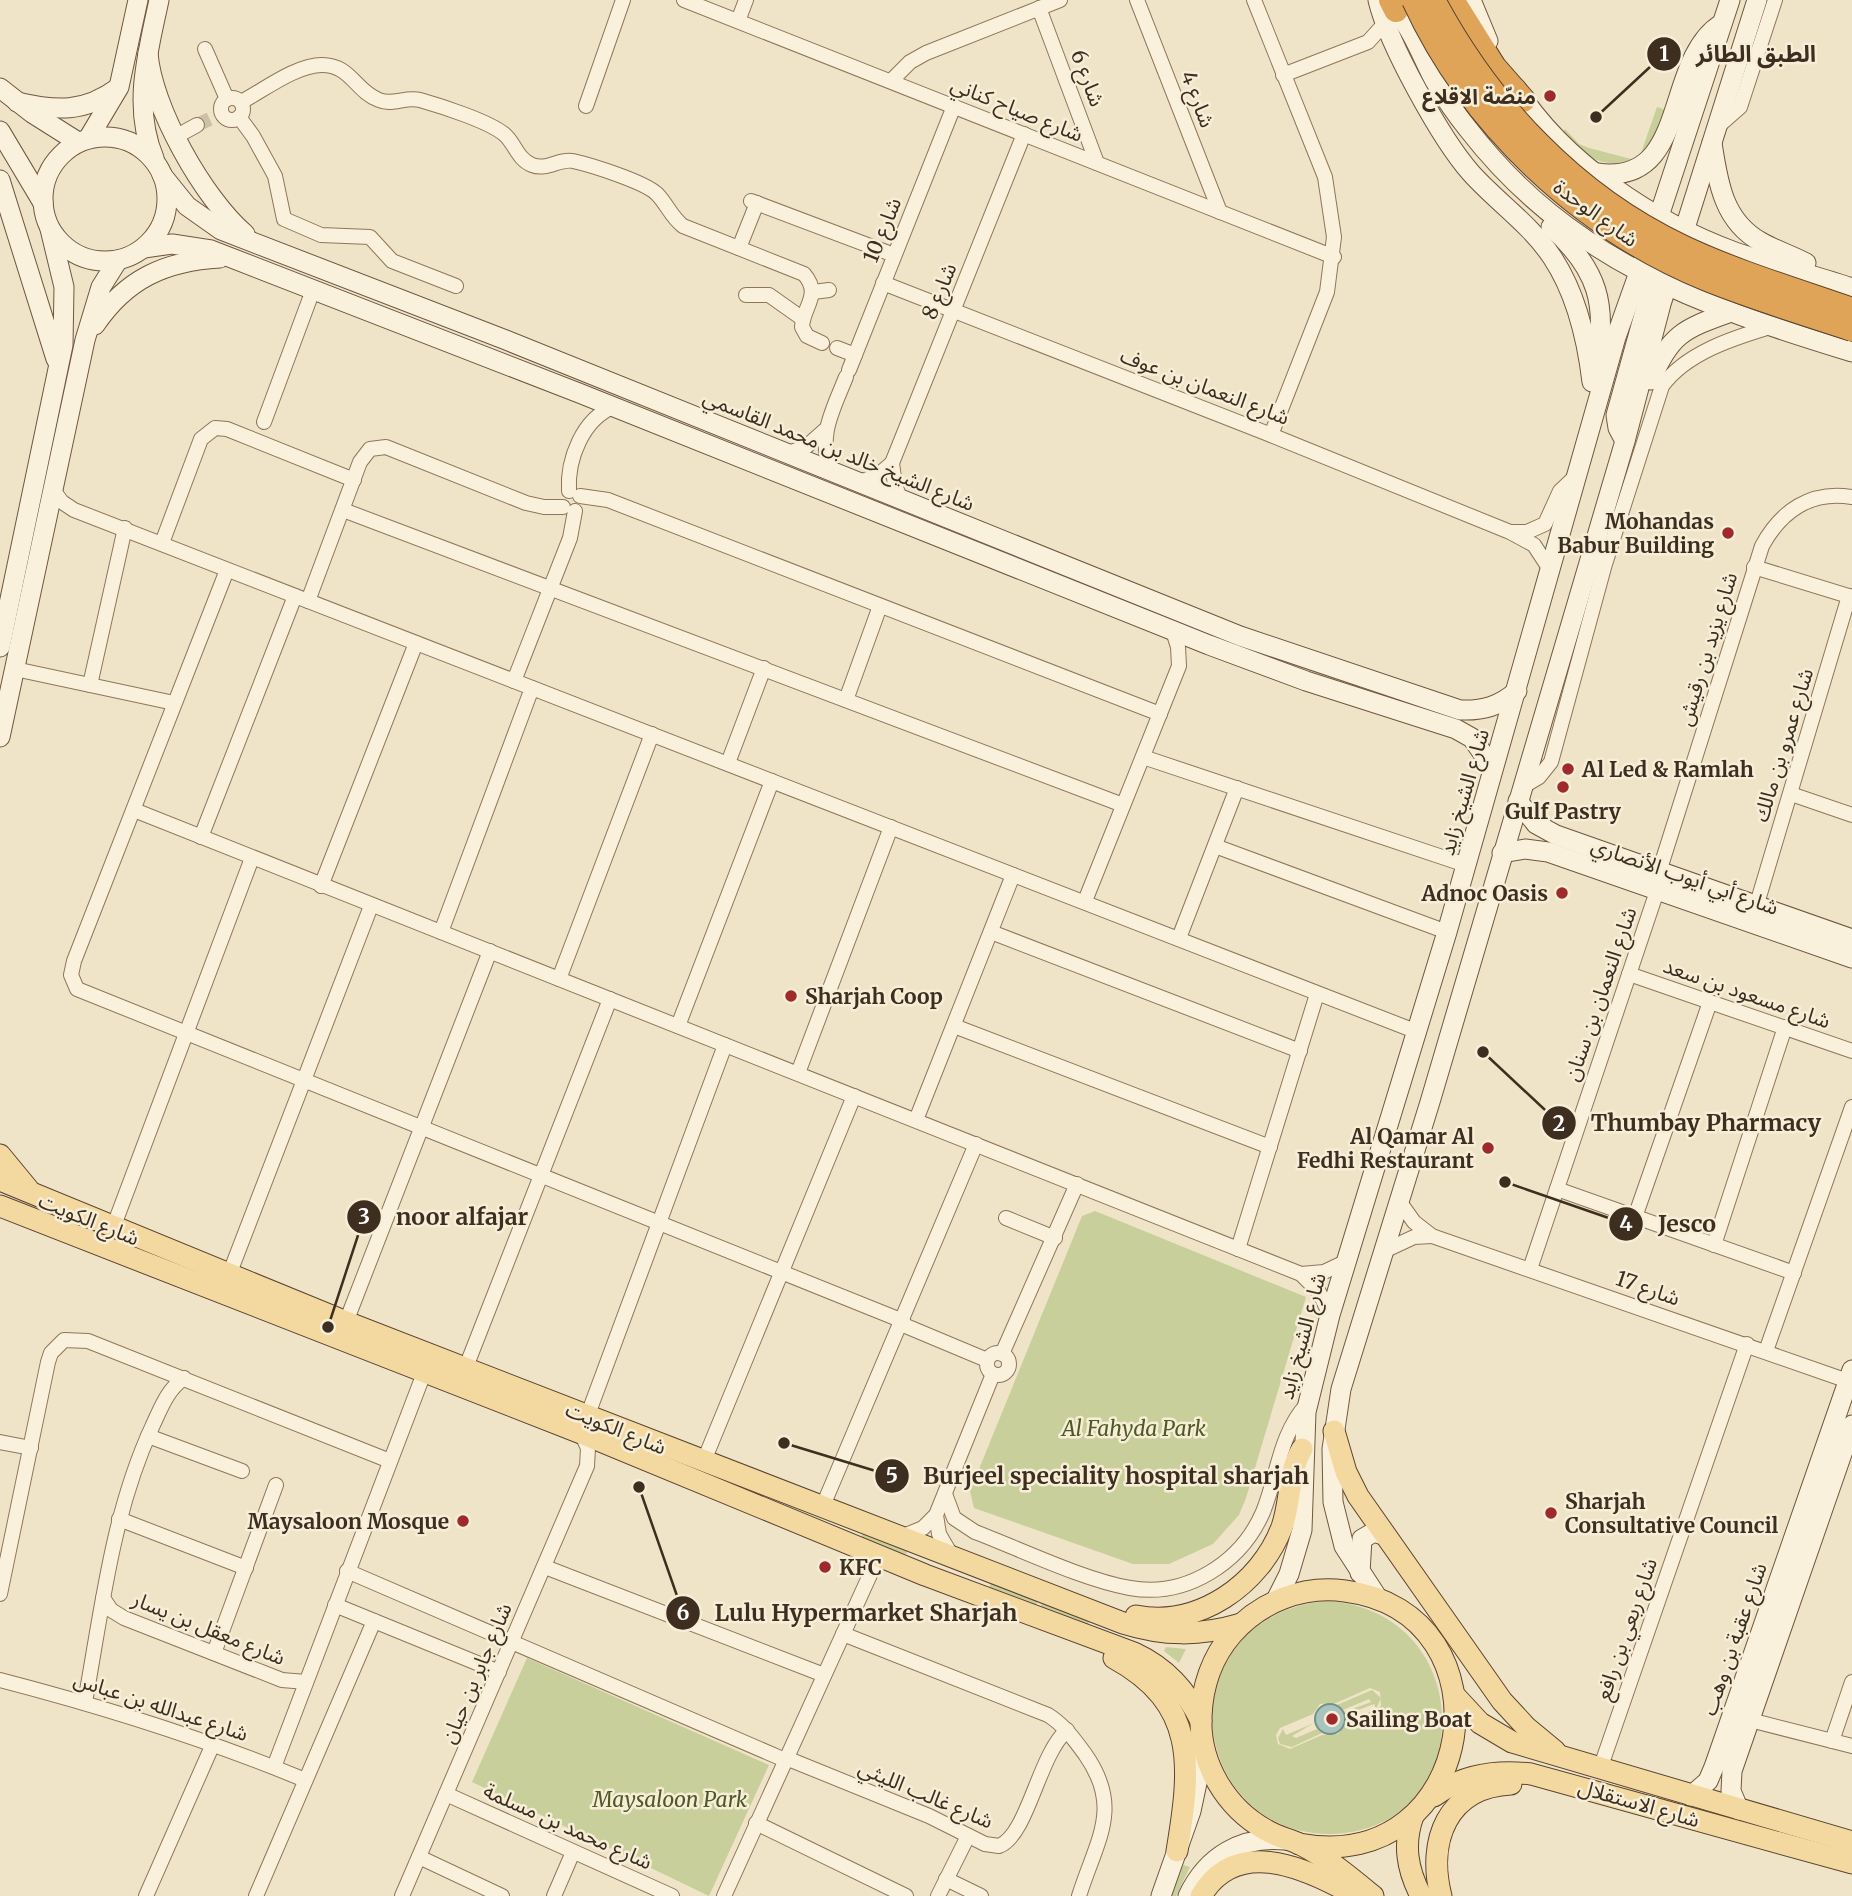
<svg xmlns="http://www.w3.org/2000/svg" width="1852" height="1896" font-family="Merriweather,'Noto Sans Arabic',serif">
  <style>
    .green { fill: #c9cf9b; fill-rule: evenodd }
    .water { fill: #a9c4bc; stroke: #6f938a; stroke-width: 2 }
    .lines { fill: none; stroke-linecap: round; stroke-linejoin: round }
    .street-tunnel { stroke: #ccc0a6; stroke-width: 14; stroke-dasharray: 14 7; stroke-linecap: butt }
    .street-casing { stroke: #8d765c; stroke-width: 16 }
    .secondary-casing { stroke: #6f573f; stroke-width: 21 }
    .primary-casing { stroke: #5b4430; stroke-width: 23 }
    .highway-casing { stroke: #5b4430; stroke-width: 26 }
    .street { stroke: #faf1dc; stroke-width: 14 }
    .secondary { stroke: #faf1dc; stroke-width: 19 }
    .primary { stroke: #f3d9a0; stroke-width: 21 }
    .highway { stroke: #e0a458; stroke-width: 24 }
    .highway-bridge-casing { stroke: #5b4430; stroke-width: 26; stroke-linecap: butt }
    .highway-bridge { stroke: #e0a458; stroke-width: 24 }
    .poi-dot { fill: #9e2a2b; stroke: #f7eed8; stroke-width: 2.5 }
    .labels { text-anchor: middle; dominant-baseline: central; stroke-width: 5; stroke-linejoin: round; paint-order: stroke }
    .street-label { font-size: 21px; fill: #3d2e20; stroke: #f7eed8 }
    .poi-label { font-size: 21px; font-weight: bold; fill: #3d2e20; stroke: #f7eed8; text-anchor: end }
    .park-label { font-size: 21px; font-style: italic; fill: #4d5a26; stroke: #f7eed8 }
    .leader { fill: none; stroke: #3d2e20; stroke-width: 2.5 }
    .callout-dot { fill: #3d2e20; stroke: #f7eed8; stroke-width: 2.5 }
    .mark-label { font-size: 21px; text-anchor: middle; font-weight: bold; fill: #fff }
    .callout-label { font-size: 23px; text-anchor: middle; font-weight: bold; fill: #3d2e20; stroke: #f7eed8; stroke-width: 5; stroke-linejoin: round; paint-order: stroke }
  </style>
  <rect width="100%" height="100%" fill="#f0e4c8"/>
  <g class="green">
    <path d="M1657,107L1666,110L1645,158L1641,153Z"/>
    <path d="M1565,129L1579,144L1589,148L1631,159L1632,162C1598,168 1586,156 1563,132Z"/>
    <path d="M1095,1211L1306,1297L1246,1498L1239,1515L1213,1544L1169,1564H1133L974,1508L970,1491L1082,1216Z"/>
    <path d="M863,1532L909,1550L906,1554L901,1553L861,1538Z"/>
    <path d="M991,1582L1038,1600L1036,1606L989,1588Z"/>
    <path d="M1043,1601L1090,1619L1088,1625L1040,1608Z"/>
    <path d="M1327,1601C1482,1611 1479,1833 1329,1834C1297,1834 1266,1822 1244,1798C1216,1768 1205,1724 1217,1685C1232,1634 1276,1605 1327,1601ZM1370,1688L1380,1692L1381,1706L1346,1724L1338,1734L1322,1735L1290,1749L1278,1744L1276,1735L1280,1728L1313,1714L1320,1704L1336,1703Z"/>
    <path d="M1166,1647L1186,1649L1179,1663L1164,1651Z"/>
    <path d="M527,1658L769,1765L709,1896L472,1782Z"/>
    <path d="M1372,1690L1381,1698L1376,1709L1374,1704L1345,1715L1344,1712L1371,1702L1369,1699L1343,1710L1337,1705Z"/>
    <path d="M1314,1723L1292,1736L1296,1738L1317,1729L1322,1733L1292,1747L1280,1744L1278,1738L1283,1729L1286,1735Z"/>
    <path d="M1183,1865L1190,1867L1176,1896H1171Z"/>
  </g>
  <circle class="water" cx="1330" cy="1719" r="15"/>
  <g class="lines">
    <path class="street-tunnel" d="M197,125L216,116"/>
    <g class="street-casing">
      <g id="street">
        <path d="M684,0L1334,257"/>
        <path d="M1137,0L1220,212"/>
        <path d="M1254,0L1325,177L1334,237L1327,292L1271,435"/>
        <path d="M1039,8L1097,163"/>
        <path d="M738,21L746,0"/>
        <path d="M205,49L227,99"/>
        <path d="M1283,75L1368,42L1386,22"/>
        <path d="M891,81L910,62L926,53L1060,0"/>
        <circle cx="232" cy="109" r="11"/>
        <path d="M241,102C264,90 296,65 322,65C351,65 355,91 379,100C392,106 406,96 420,100C441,106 488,121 504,134C515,143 517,159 532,165C547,171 559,158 573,161C591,165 645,182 657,194C667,204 671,217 683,226L804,274C822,295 803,306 802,327L807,336L822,343"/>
        <path d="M586,106L623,0"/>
        <path d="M239,117L253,136L275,176L284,219L321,235L370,237L392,261L456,286"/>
        <path d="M1715,129L1740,107L1775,0"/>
        <path d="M177,136L197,125"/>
        <path d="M751,201L894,255"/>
        <path d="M739,248L757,203"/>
        <path d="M883,283L1271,435L1510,532L1534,545L1551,571"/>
        <path d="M813,292L829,290"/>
        <path d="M746,295H769L803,319"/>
        <path d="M837,348L855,355"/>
        <path d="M849,370L954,106"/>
        <path d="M264,422L313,290"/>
        <path d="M786,454L807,446L825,430"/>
        <path d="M892,463L895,485L900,498"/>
        <path d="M832,473C816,438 833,410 846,377"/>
        <path d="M860,482L878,475L892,463L1024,134"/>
        <path d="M53,490L62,502L74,510L1415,1031"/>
        <path d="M569,491C567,459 583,419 613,407"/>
        <path d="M580,496L608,500L1160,714"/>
        <path d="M343,510L1123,805"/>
        <path d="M1511,532H1527L1545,524L1560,491L1577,475"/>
        <path d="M162,543L201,439L215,428L227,429L354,480"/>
        <path d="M1754,567L1852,597"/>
        <path d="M227,570L74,961L71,975L77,989L903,1321"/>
        <path d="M308,601L360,462L370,449L386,447L526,503L544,507H563"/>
        <path d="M15,669L174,703"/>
        <path d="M514,681L570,538L575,511"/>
        <path d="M90,685L125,528"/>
        <path d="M846,700L880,606"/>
        <path d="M1143,757L1466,865"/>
        <path d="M728,763L764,668"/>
        <path d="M1522,787L1539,777L1551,762L1605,564L1662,386C1686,353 1733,338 1770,327"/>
        <path d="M1791,794L1852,815"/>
        <path d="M134,810L1301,1274L1319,1292L1330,1315"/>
        <path d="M201,837L295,596"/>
        <path d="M1215,846L1447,932"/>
        <path d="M1659,872L1762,546C1781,511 1811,490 1852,497"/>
        <path d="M321,886L416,643"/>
        <path d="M1085,901L1179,666L1178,647L1172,628"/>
        <path d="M1756,907L1849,596"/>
        <path d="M441,932L532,688"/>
        <path d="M991,932L1300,1051"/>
        <path d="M1179,938L1237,788"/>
        <path d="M1629,974L1852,1051"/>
        <path d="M559,979L652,734"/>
        <path d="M678,1026L772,781"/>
        <path d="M954,1026L1270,1147"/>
        <path d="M798,1073L891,827"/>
        <path d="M916,1120L1013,875"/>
        <path d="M1557,1189L1794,1273"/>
        <path d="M1399,1201L1414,1222L1432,1236L1848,1381"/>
        <path d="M1635,1217L1710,1002"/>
        <path d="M1006,1218L1055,1238"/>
        <path d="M113,1228L252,858"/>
        <path d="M1714,1245L1785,1027"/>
        <path d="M1238,1249L1317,994"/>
        <path d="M1384,1251L1414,1237L1432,1236"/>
        <path d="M1530,1269L1657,891"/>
        <path d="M1301,1274L1324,1272L1345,1262"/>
        <path d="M229,1275L371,906"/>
        <path d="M346,1322L490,951"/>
        <path d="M901,1324L987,1360"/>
        <path d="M1766,1351L1852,1107"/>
        <circle cx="998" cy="1364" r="11"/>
        <path d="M1002,1354L1077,1184"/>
        <path d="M466,1367L610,999"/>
        <path d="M587,1417L725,1045"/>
        <path d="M148,1436L242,1471"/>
        <path d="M0,1442L31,1448"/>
        <path d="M703,1463L854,1096"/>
        <path d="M945,1494L954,1518L975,1532C1020,1549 1084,1580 1130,1588C1186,1598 1241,1563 1263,1512C1278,1475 1279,1435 1307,1404"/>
        <path d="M822,1508L976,1144"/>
        <path d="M936,1515L939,1534L953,1558"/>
        <path d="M119,1519L246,1568"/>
        <path d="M901,1537L923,1528L936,1515L993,1374"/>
        <path d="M545,1567L824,1675"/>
        <path d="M347,1571L785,1760"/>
        <path d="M0,1594L48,1362L51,1353L64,1340L88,1341L390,1461"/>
        <path d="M103,1598L111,1610L124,1618L282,1680L306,1682"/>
        <path d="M335,1605L499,1672"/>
        <path d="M843,1634L1048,1715C1064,1725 1074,1739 1085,1754C1123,1808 1097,1839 1079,1896"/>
        <path d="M214,1653L276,1485"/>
        <path d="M0,1680C104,1707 206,1739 305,1780"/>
        <path d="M85,1702C102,1609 112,1514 152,1427C161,1408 167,1390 184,1378"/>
        <path d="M1750,1720L1852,1746"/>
        <path d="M1832,1741L1852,1682"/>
        <path d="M786,1758L929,1816L985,1844L999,1846C1028,1835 1038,1756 1067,1730"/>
        <path d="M274,1767L424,1373"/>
        <path d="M1600,1769L1747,1344"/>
        <path d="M446,1794L672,1896"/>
        <path d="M756,1823L906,1896"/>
        <path d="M419,1857L502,1896"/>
        <path d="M946,1879L981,1896"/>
        <path d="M146,1896L213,1744"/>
        <path d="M256,1896L374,1621"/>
        <path d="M402,1896L587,1466L588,1448L581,1433"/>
        <path d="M554,1896L573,1852"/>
        <path d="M724,1896L879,1555"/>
        <path d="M938,1896L968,1836"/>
      </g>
    </g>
    <g class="secondary-casing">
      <g id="secondary">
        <path d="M1378,0C1388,43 1441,139 1471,173C1497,202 1530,224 1552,257C1576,293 1587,340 1592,382"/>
        <path d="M1471,0L1488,41"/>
        <path d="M1384,1C1409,17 1421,56 1435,81C1445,98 1456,114 1468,129C1570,261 1699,305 1852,352"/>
        <path d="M148,53C152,107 203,198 245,234"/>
        <path d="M0,88L32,113L78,142"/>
        <path d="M1516,88C1563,162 1653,222 1735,252C1773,265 1813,275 1852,288"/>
        <path d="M17,102C56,111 84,113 118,88"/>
        <path d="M0,131L43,203"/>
        <circle cx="105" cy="199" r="62"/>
        <path d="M88,139L119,87L138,0"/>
        <path d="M1712,143C1718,182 1723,221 1761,242C1775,250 1791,255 1806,263"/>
        <path d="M154,158C132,106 148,53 159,0"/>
        <path d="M1597,173C1690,187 1663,61 1721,24"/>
        <path d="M162,175L187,206L221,230L506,340L1240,636L1460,710C1484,711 1499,706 1517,691"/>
        <path d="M0,180L56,359"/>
        <path d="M1551,227C1598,269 1608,305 1596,365"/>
        <path d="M144,248L172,244L211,250L579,393L1209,645L1306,681L1456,729L1472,738L1493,768"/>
        <path d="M95,325C126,279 165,261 220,258"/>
        <path d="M1651,380C1670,335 1683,329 1728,313"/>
        <path d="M1625,441L1618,428L1616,415L1657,268"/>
        <path d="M0,647L63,345L64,287L50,229"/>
        <path d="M0,737L85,340L101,287L118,260"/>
        <path d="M1518,801L1536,824L1556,835L1852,939"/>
        <path d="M1502,853L1525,849L1548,852L1852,958"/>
        <path d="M1360,1573L1362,1539L1374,1532L1386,1536"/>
        <path d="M1379,1600L1344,1546L1333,1502L1332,1449L1341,1389L1430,1102L1625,441L1661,304L1757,0"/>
        <path d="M1275,1602L1289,1574L1302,1530L1306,1412L1330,1315L1447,932L1616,337L1659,216L1730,0"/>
        <path d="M1691,1796L1708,1781L1714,1767L1852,1370"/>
        <path d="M1739,1810L1731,1791L1732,1771L1852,1425"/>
        <path d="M1161,1896L1191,1811L1204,1750"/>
        <path d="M1188,1896C1207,1856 1241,1836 1285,1840"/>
      </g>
    </g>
    <g class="primary-casing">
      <g id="primary">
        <path d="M0,1155L28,1189"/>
        <path d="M0,1180L346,1322L1123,1623C1164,1636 1200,1636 1241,1624"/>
        <path d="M0,1206L581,1433L925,1575L1134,1653C1166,1668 1186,1690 1201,1721"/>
        <path d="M1334,1431L1346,1472L1358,1496L1502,1701L1526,1727L1555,1751"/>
        <path d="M1136,1616C1198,1628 1260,1585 1282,1527C1291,1501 1288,1473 1302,1449"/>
        <path d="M1114,1658C1198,1704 1191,1766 1177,1851"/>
        <path d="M1455,1696L1480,1723L1512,1742L1852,1842"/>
        <path d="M1434,1796C1463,1774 1496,1770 1531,1774L1852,1863"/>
        <path d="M1413,1816C1403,1844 1407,1869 1421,1896"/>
        <path d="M1299,1844C1478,1877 1516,1613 1345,1591C1303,1585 1260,1602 1232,1634C1212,1657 1202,1687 1201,1717C1199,1763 1226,1808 1266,1830C1277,1837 1289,1839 1300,1844C1326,1857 1351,1878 1373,1896"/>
        <path d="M1201,1896C1235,1838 1301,1866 1347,1891"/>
        <path d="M1441,1896C1427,1841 1447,1787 1511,1784"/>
      </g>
    </g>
    <g class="highway-casing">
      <g id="highway">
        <path d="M1391,0L1396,10"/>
        <path d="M1452,0L1494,67L1523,100"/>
      </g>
    </g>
    <use href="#street" class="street"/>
    <use href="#secondary" class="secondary"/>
    <use href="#primary" class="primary"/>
    <use href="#highway" class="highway"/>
    <g class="highway-bridge-casing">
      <g id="highway-bridge">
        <path d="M1414,0C1471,124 1580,227 1707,279C1754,298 1804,313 1852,329"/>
        <path d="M1433,0C1489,105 1574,196 1682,247C1737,273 1795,290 1852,310"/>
      </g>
    </g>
    <use href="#highway-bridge" class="highway-bridge"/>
  </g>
  <g class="poi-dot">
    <circle cx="1550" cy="96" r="7"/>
    <circle cx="1728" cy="533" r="7"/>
    <circle cx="1568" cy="769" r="7"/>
    <circle cx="1563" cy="787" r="7"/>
    <circle cx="1562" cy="893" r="7"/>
    <circle cx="791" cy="996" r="7"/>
    <circle cx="1488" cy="1148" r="7"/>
    <circle cx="1551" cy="1513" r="7"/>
    <circle cx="463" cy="1521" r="7"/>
    <circle cx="825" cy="1567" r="7"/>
    <circle cx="1332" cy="1719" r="7"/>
  </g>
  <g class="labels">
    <g class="street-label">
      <text transform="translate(1088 78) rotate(69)">شارع 6</text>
      <text transform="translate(1198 99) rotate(69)">شارع 4</text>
      <text transform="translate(1017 109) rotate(22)">شارع صياح كناني</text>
      <text transform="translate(1596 213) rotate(36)">شارع الوحدة</text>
      <text transform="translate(882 230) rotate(-68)">شارع 10</text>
      <text transform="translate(939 291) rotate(-68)">شارع 8</text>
      <text transform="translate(1205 386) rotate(21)">شارع النعمان بن عوف</text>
      <text transform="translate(839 450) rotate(22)">شارع الشيخ خالد بن محمد القاسمي</text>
      <text transform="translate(1707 649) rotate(-73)">شارع يزيد بن رقيش</text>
      <text transform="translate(1783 745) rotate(-73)">شارع عمرو بن مالك</text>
      <text transform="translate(1464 792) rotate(-74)">شارع الشيخ زايد</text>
      <text transform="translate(1685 876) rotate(19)">شارع أبي أيوب الأنصاري</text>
      <text transform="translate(1747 993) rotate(19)">شارع مسعود بن سعد</text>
      <text transform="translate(1600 994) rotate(-71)">شارع النعمان بن سنان</text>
      <text transform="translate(89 1219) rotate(22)">شارع الكويت</text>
      <text transform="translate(1648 1288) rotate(19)">شارع 17</text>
      <text transform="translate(1302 1336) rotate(-75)">شارع الشيخ زايد</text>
      <text transform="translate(616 1428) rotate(22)">شارع الكويت</text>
      <text transform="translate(209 1628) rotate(22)">شارع معقل بن يسار</text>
      <text transform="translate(1626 1629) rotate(-71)">شارع ربعي بن رافع</text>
      <text transform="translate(1734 1639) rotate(-71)">شارع عقبة بن وهب</text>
      <text transform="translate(476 1673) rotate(-67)">شارع جابر بن حيان</text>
      <text transform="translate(161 1706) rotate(18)">شارع عبدالله بن عباس</text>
      <text transform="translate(926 1794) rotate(23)">شارع غالب الليثي</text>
      <text transform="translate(1639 1803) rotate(16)">شارع الاستقلال</text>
      <text transform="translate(568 1826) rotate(24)">شارع محمد بن مسلمة</text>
    </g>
    <g class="poi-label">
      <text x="1536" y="96">منصّة الاقلاع</text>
      <text x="1714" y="521">Mohandas<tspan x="1714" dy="24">Babur Building</tspan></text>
      <text x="1582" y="769" text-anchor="start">Al Led &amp; Ramlah</text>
      <text x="1563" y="811" text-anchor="middle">Gulf Pastry</text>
      <text x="1548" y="893">Adnoc Oasis</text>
      <text x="805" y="996" text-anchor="start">Sharjah Coop</text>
      <text x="1474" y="1136">Al Qamar Al<tspan x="1474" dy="24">Fedhi Restaurant</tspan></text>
      <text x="1565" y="1501" text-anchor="start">Sharjah<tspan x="1565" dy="24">Consultative Council</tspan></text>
      <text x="449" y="1521">Maysaloon Mosque</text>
      <text x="839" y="1567" text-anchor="start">KFC</text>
      <text x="1346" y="1719" text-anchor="start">Sailing Boat</text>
    </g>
    <g class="park-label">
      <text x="1134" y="1428">Al Fahyda Park</text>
      <text x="670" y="1799">Maysaloon Park</text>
    </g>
  </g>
  <path class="leader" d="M1596 117L1664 54M1483 1052L1559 1123M328 1327L364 1217M1505 1182L1626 1224M784 1443L892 1476M639 1487L683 1613"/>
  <g class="callout-dot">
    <circle cx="1596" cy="117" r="7"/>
    <circle cx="1483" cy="1052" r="7"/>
    <circle cx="328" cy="1327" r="7"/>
    <circle cx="1505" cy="1182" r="7"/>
    <circle cx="784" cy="1443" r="7"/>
    <circle cx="639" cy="1487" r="7"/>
    <circle cx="1664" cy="54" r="18"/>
    <circle cx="1559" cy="1123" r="18"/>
    <circle cx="364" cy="1217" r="18"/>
    <circle cx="1626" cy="1224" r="18"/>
    <circle cx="892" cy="1476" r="18"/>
    <circle cx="683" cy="1613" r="18"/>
  </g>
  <g class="mark-label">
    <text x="1664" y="61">1</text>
    <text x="1559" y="1131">2</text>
    <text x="364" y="1224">3</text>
    <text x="1626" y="1231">4</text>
    <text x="892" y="1483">5</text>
    <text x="683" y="1620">6</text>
  </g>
  <g class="callout-label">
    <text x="1756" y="62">الطبق الطائر</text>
    <text x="1706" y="1131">Thumbay Pharmacy</text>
    <text x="462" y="1225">noor alfajar</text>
    <text x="1687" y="1232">Jesco</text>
    <text x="1116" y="1484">Burjeel speciality hospital sharjah</text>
    <text x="866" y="1621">Lulu Hypermarket Sharjah</text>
  </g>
</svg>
